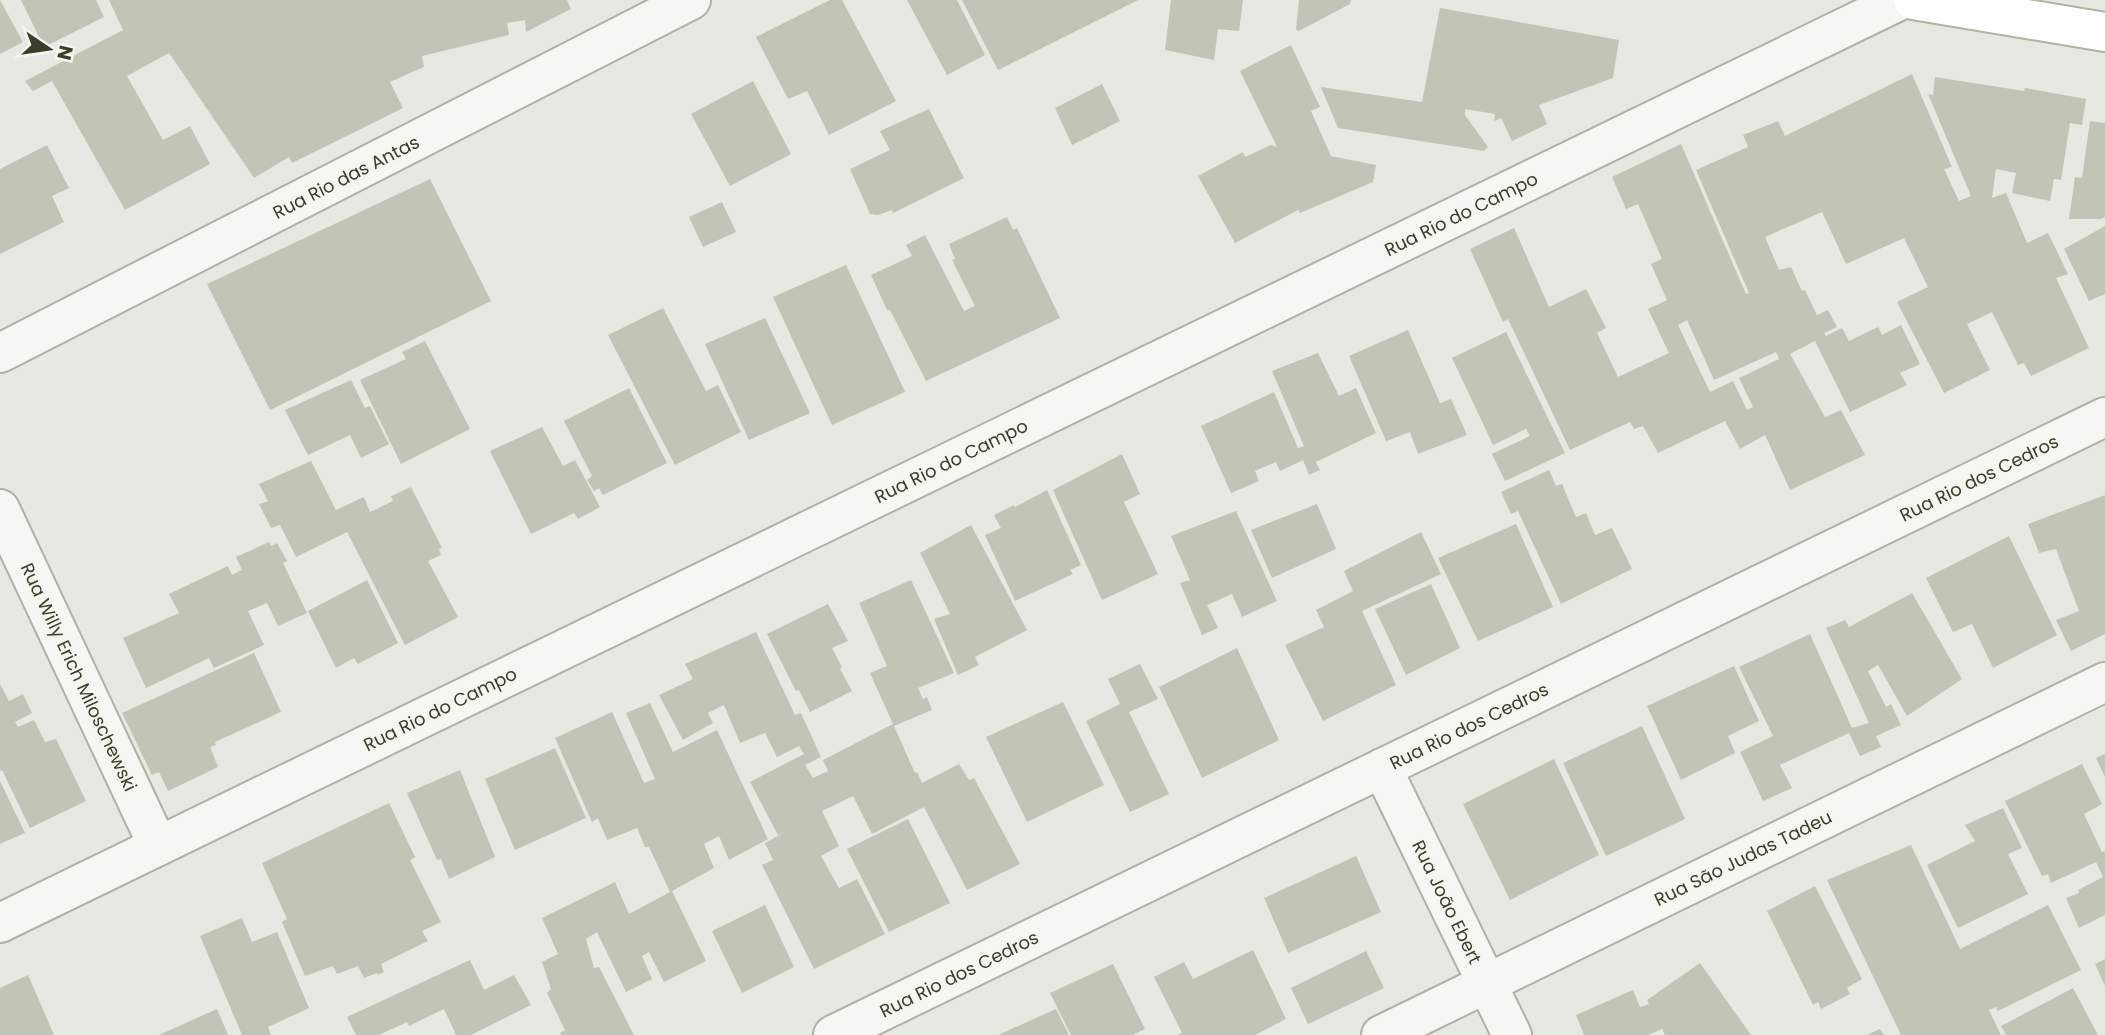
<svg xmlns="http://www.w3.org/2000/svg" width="2105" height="1035" font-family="Poppins,sans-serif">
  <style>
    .building { fill: #c0c5b8; fill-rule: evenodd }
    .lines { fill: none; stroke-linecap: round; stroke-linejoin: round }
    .minor-casing { stroke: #aeb3a6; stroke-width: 42 }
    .major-casing { stroke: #adb4a0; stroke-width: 42 }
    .minor { stroke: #f6f7f3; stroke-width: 38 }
    .major { stroke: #fff; stroke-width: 38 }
    .labels { text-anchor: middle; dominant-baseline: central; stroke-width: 6; stroke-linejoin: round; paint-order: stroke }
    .street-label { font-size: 18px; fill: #37402a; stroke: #f4f6f0 }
  </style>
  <rect width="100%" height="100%" fill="#e6e9e1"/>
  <g class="building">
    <path d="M0,0L23,42L0,54Z"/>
    <path d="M21,0H96L104,17L44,47Z"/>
    <path d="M109,0H567L571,9L526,32L525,20L507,23L509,35L422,56L424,67L390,82L403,108L292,163L289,157L254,178L169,53L127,76L163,140L190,126L210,164L125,210L52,81L33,91L25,81L123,30Z"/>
    <path d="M830,0H842L896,101L829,135L807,91L788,99L756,37Z"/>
    <path d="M907,0H957L985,55L947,75Z"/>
    <path d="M962,0H1138L998,70Z"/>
    <path d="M1171,0H1243L1239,31L1218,29L1214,60L1165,50Z"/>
    <path d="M1299,0H1351L1350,4L1299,31L1296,30Z"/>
    <path d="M1440,8L1619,40L1613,78L1539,105L1547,124L1512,141L1501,118L1494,121L1495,114L1465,109V115L1488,147L1484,151L1338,128L1321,87L1422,102Z"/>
    <path d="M1291,45L1320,107L1311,111L1331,156L1376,165L1373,182L1300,213L1298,210L1235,243L1198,176L1243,152L1245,157L1271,145L1277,147L1240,71Z"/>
    <path d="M1912,74L1952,167L1944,169L1959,201L1971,196L1928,94L1933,95L1935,77L2024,91L2025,88L2086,99L2082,125L2070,123L2061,180L2054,179L2050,201L2012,193L2016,173L1996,169L1992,198L2006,193L2027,243L2048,233L2068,274L2056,278L2089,348L2031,376L2024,363L2018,365L1992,312L1967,324L1990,370L1944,393L1897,302L1928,287L1904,238L1846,264L1822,212L1765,237L1779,270L1791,267L1802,291L1805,290L1817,315L1828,310L1837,327L1824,333L1826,336L1842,328L1849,341L1878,327L1882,335L1901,325L1920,364L1900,373L1907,385L1850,412L1815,341L1790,354L1825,417L1841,410L1865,455L1790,490L1765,435L1740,449L1725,421L1658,453L1643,426L1634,429L1630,422L1570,450L1508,319L1503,322L1470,249L1514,228L1549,307L1586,289L1606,328L1597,333L1618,377L1669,353L1648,309L1667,300L1651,264L1662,259L1638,204L1626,209L1612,177L1681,144L1746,294L1749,293L1696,170L1748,147L1743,135L1778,121L1785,136ZM1687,320L1714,380L1776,352L1779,359L1739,378L1753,407L1747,410L1733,381L1710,392L1678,325Z"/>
    <path d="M753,81L791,154L730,186L691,114Z"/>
    <path d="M1102,84L1120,121L1072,145L1055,108Z"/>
    <path d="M929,109L964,178L893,213L892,210L878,215L870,214L850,169L890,150L880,131Z"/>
    <path d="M2090,121L2105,123V217L2101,219H2069L2075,177L2082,178Z"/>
    <path d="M47,145L69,188L52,196L64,222L0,254V169Z"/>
    <path d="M430,179L491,301L270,410L207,284Z"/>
    <path d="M722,202L736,232L703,247L689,217Z"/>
    <path d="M1007,217L1013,230L1017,228L1060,318L926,381L890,310H887L871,275L912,256L906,245L925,235L964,311L975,306L952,260L955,259L949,244Z"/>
    <path d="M2105,226V294L2089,301L2064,249Z"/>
    <path d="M846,265L905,392L832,425L773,297Z"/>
    <path d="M663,308L706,391L718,385L741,432L675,465L608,335Z"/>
    <path d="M765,318L810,413L749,440L705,344Z"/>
    <path d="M1408,330L1440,403L1451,399L1467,435L1418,454L1410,432L1386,441L1349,356Z"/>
    <path d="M1506,332L1565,453L1505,481L1492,454L1530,436L1526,429L1493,445L1452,358Z"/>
    <path d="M425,341L470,429L401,464L360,380L406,359L402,352Z"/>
    <path d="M1318,353L1339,396L1356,388L1376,433L1316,462L1320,470L1309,475L1303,460L1280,471L1276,462L1255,471L1259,481L1231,493L1201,426L1274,392L1298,448L1304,446L1272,371Z"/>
    <path d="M351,380L365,408L370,406L389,444L361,458L350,435L308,455L285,410Z"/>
    <path d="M629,388L667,463L603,495L599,488L594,491L587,480L592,476L564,421Z"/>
    <path d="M542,427L563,466L575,460L600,507L578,519L574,513L531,534L490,451Z"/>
    <path d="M1122,454L1140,494L1124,502L1158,574L1102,600L1053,490Z"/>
    <path d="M311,461L336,510L364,497L370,512L393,501L391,496L411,487L442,548L439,549L441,555L428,561L458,617L405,645L347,532L296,557L280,525L271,528L259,504L268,501L259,484Z"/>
    <path d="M1549,470L1556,486L1562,484L1576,517L1586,513L1595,535L1612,528L1632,569L1561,604L1518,511L1511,514L1501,492Z"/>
    <path d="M1047,490L1081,565L1070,570L1073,574L1015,601L985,535L1001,528L994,515L1014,505L1015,507Z"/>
    <path d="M2105,495V634L2071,651L2056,620L2079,611L2056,549L2039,553L2028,524Z"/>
    <path d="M1317,504L1336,549L1272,578L1251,530Z"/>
    <path d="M1236,511L1277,601L1242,617L1232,594L1207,605L1218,628L1202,635L1180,583L1190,580L1171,536Z"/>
    <path d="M1516,524L1553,607L1478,641L1438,558Z"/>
    <path d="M971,525L1027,630L975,657L979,665L958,675L934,619L950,614L920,553Z"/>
    <path d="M1421,532L1441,574L1362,611L1396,685L1323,721L1285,645L1324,627L1316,610L1353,591L1344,571Z"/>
    <path d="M2009,536L2057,635L1993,668L1972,624L1953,632L1926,578Z"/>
    <path d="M269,542L271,546L277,543L287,561L283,563L307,613L278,626L267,603L248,611L264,645L214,668L209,658L146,688L123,638L179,613L169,594L228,566L232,575L242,570L236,557Z"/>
    <path d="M367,580L398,643L358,664L354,658L336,668L308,611Z"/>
    <path d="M911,580L954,673L918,688L923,699L927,697L932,710L894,726L915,773L917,772L922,783L959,764L969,780L974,778L1020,864L967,890L924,807L872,834L853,796L822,811L839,846L821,856L839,888L857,879L885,934L814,969L762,865L773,860L765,843L785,832L778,835L750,782L804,754L799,746L777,757L765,733L740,743L724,705L708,713L713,723L683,740L659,695L693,679L685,664L756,632L795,715L801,713L821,757L805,765L813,778L828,771L823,760L893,724L870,673L887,666L859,603Z"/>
    <path d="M1431,584L1460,648L1406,675L1375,609Z"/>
    <path d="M1912,593L1962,679L1907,716L1878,665L1868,671L1886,707L1891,704L1901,725L1876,736L1881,747L1860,756L1849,733L1780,765L1792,788L1763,801L1740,752L1773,736L1739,667L1810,634L1852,728L1869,723L1826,628L1845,620L1849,627Z"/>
    <path d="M828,604L848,641L832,648L842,667L840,669L852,691L810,712L799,690L796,691L767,634Z"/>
    <path d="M1237,648L1279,740L1202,778L1159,687Z"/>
    <path d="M254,653L281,712L215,742L216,745L210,747L218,767L168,791L159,772L152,775L122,713Z"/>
    <path d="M1140,664L1158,699L1129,712L1169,794L1130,812L1086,721L1120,704L1108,679Z"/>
    <path d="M1734,666L1759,721L1728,736L1735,753L1681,780L1647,706Z"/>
    <path d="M0,684L9,701L23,694L32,713L15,722L18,727L34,720L45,742L56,739L86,801L30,828L2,770L0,771Z"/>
    <path d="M1063,702L1104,785L1027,822L986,737Z"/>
    <path d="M650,703L673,752L717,730L768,839L729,860L719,836L704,844L714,868L672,891L706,961L664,982L649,952L642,956L652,979L626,992L597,932L586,939L594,968L599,967L634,1035H561L560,1033L565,1030L547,993L551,989L542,962L558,954L542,918L615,882L629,914L670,892L649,847H645L637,828L607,840L598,818L592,822L555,738L612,712L644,783L655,779L626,713Z"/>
    <path d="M1642,726L1685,819L1606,856L1563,763Z"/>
    <path d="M555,748L586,818L515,850L485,779Z"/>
    <path d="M2105,754V777L2096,758Z"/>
    <path d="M1554,759L1599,855L1510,900L1463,804Z"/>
    <path d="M2082,764L2102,804L2084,814L2102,852L2105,851V915L2079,928L2066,898L2079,893L2078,890L2103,877L2096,862L2051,883L2048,874L2042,876L2005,801Z"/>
    <path d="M460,770L495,857L449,879L441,859L437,860L407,793Z"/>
    <path d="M0,781L25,833L0,844Z"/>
    <path d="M389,803L415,857L410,860L441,922L422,931L428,941L381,964L384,972L378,975L377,973L364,978L358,966L337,974L333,966L305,976L282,922L287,919L262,863Z"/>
    <path d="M2003,808L2022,848L2008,854L2028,894L1958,928L1927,865L1975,841L1965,825Z"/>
    <path d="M908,819L950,903L889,932L847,849Z"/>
    <path d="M1911,845L1960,949L2048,905L2081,970L1998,1011L1996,1007L1989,1010L2001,1035H1901L1827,880Z"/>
    <path d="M1356,856L1381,912L1288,953L1264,898Z"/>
    <path d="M1815,886L1862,979L1847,988L1850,994L1821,1009L1818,1002L1813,1005L1767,911Z"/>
    <path d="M765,905L794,967L742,993L712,931Z"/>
    <path d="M242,918L252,942L277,932L309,1008L268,1027L271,1035H242L200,936Z"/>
    <path d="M1253,950L1286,1019L1255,1035H1177L1182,1033L1154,977L1184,962L1193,979Z"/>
    <path d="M1366,951L1384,988L1308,1024L1291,988Z"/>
    <path d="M2105,959V986L2095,964Z"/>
    <path d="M470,960L484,990L514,975L531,1005L471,1035H456L444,1009L409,1026L407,1022L379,1035H356L347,1017Z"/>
    <path d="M1700,963L1751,1035H1665L1662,1029L1649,1035H1584L1576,1015L1633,990L1640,1007L1649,1004L1647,1000Z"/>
    <path d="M1113,964L1145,1029L1133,1035H1071L1050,993Z"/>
    <path d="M28,975L54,1035H0V988Z"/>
    <path d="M2073,988L2098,1035H2006L2001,1026Z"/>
    <path d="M217,1009L228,1035H159Z"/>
    <path d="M1056,1009L1069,1035H998Z"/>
    <path d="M1880,1029L1884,1035H1867Z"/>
  </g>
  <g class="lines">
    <g class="minor-casing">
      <g id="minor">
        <path d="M0,353L691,0"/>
        <path d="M0,509L158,846"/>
        <path d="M1382,768L1512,1035"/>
        <path d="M0,923L1901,0"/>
        <path d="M833,1035L2105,417"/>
        <path d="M1381,1035L2105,682"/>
      </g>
    </g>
    <g class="major-casing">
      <path id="major" d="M1913,0L2105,32"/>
    </g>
    <use href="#minor" class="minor"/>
    <use href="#major" class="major"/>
  </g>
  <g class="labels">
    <g class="street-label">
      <text transform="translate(346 177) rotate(-27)">Rua Rio das Antas</text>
      <text transform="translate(1461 214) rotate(-26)">Rua Rio do Campo</text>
      <text transform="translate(951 461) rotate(-26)">Rua Rio do Campo</text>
      <text transform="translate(1979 478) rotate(-26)">Rua Rio dos Cedros</text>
      <text transform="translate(79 677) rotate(65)">Rua Willy Erich Miloschewski</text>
      <text transform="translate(440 709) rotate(-26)">Rua Rio do Campo</text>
      <text transform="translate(1469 726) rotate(-26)">Rua Rio dos Cedros</text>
      <text transform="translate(1743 858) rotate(-26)">Rua São Judas Tadeu</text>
      <text transform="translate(1447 902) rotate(64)">Rua João Ebert</text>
      <text transform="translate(959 974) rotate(-26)">Rua Rio dos Cedros</text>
    </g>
  </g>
  <g transform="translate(49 49) rotate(103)" stroke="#f4f6f0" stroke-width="5" paint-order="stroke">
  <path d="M0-5L12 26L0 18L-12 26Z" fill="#37402a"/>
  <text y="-10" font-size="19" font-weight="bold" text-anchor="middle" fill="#37402a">N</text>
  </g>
</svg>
